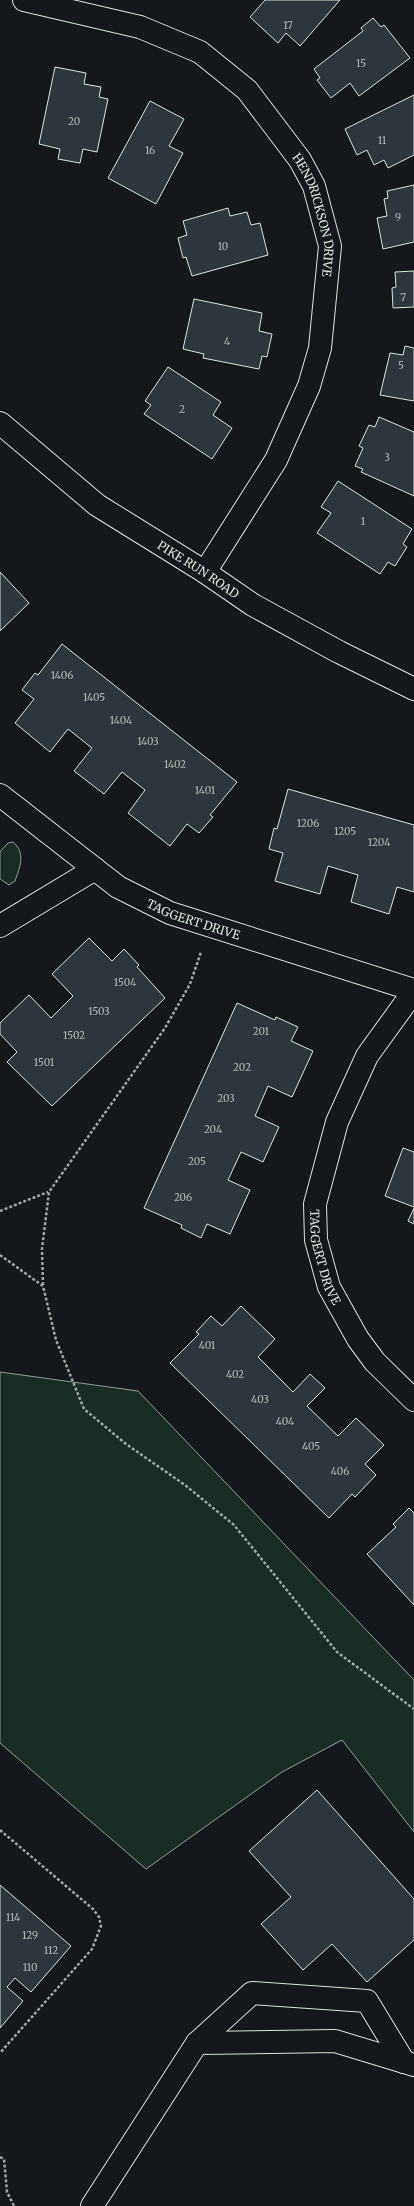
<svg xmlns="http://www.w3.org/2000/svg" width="414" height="2206" font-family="Merriweather,serif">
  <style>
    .green { fill: #1a2d24; stroke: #939e99 }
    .building { fill: #2c363c; stroke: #d8e6dc }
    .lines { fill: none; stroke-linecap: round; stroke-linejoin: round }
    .minor-casing { stroke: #d8e6dc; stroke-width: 24 }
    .path { stroke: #9da8a2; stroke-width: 2.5; stroke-dasharray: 3 2; stroke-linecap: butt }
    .minor { stroke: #14181c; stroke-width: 22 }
    .labels { text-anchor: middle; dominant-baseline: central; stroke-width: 3; stroke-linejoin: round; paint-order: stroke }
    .number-label { font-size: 10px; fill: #adbab4 }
    .street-label { font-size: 12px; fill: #d8e6dc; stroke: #14181c }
  </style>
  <rect width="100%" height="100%" fill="#14181c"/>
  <g class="green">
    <path d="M13,842C26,853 20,867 15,881L9,885L0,879V852L8,843Z"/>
    <path d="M0,1372L138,1391L414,1680V1832L342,1740L282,1772L146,1869L0,1743Z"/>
  </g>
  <g class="building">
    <path d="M265,0H340L300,46L286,33L278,43L250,17Z"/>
    <path d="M373,18L381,27L384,25L410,58L359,96L350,83L331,98L317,80L320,78L314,69L363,31L361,28Z"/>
    <path d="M55,67L86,73L84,84L101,87L99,97L108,99L97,152L83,149L80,163L58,159L60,149L39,144Z"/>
    <path d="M414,95V155L388,168L384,160L374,165L367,150L357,155L345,129Z"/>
    <path d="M150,101L184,119L169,146L183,153L156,204L108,178Z"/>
    <path d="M414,185V242L383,249L377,218L387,216L384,199L388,198L387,191Z"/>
    <path d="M228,208L230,216L247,212L251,225L260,223L268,255L192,276L186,257L183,258L178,238L187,235L183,221Z"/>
    <path d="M414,271V307L393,308L392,288L396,287L395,272Z"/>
    <path d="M194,299L262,313L259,331L272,334L267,357L262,356L259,369L203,358L204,354L183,349Z"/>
    <path d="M405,346L414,348V401L380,395L390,353L403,355Z"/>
    <path d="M168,367L221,402L213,415L232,428L212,459L144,414L151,405L145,401Z"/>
    <path d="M379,417L414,432V496L361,472L363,469L355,466L363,448L359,446L369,425L375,427Z"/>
    <path d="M338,481L412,529L403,544L407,547L395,566L388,562L380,574L317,533L331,513L321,507Z"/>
    <path d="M0,572L29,603L0,631Z"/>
    <path d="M62,644L237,782L210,815L213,817L199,833L187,824L170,846L128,813L145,790L122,772L104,794L74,771L92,748L68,729L50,752L15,723L34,699L22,690L35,673L38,675Z"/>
    <path d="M288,789L414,825V892L397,887L389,914L351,902L358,875L328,866L320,894L275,881L283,853L269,849L274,828L277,829Z"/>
    <path d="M89,938L112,961L124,949L139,965L137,967L165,998L52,1106L7,1062L17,1052L0,1034V1023L29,995L51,1018L73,996L52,974Z"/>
    <path d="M237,1003L275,1020L276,1017L298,1027L291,1041L313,1051L292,1097L268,1086L255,1116L279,1127L263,1162L241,1152L228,1180L250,1190L230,1234L207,1224L201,1238L181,1228L182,1225L144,1208Z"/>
    <path d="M403,1148L414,1152V1207L385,1196Z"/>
    <path d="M414,1208V1224L408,1221Z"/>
    <path d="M241,1306L275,1339L258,1357L293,1392L310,1374L325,1388L307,1406L338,1436L356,1418L384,1445L365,1464L376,1475L355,1497L352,1494L329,1518L170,1363L199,1334L196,1332L211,1316L222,1326Z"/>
    <path d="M409,1508L414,1513V1605L367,1554L396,1527L393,1524Z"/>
    <path d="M317,1790L414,1899V1940L367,1982L332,1944L303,1970L261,1924L291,1897L249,1851Z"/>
    <path d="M0,1885L71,1946L31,1992L15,1978L7,1987L23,2001L0,2028Z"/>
  </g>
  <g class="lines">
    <g class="minor-casing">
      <g id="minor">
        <path id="s1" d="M24,0L140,27L200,52L247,90L300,160L314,186L330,246L320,348L309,386L276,460L205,572"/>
        <path id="s2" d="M0,423L97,505L205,572L253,605L339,652L414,689"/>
        <path id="s3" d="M0,795L118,887L170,913L414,990"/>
        <path d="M0,926L95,869"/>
        <path id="s4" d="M414,991L367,1056L337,1122L315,1204L316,1240L329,1287L358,1339L375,1362L414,1400"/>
        <path d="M197,2043L252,1993L367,2001L404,2062"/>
        <path d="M92,2206L197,2043L335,2041L414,2065"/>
      </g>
    </g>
    <g class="path">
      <path d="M0,1211L48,1192"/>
      <path d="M0,1255L43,1286L56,1340L84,1409L126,1444L185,1485L234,1525L337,1652L414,1709"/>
      <path d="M43,1285L42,1249L49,1192L165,1028L190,984L201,952"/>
      <path d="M0,1830L93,1909L99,1917L101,1926L92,1949L0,2053"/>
      <path d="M0,2157L4,2159L7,2192L14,2206"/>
    </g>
    <use href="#minor" class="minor"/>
  </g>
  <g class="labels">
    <g class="number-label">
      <text x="288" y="25">17</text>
      <text x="361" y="63">15</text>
      <text x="74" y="121">20</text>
      <text x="382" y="140">11</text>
      <text x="150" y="150">16</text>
      <text x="398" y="217">9</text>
      <text x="223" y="246">10</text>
      <text x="403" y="297">7</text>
      <text x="227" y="341">4</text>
      <text x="401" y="365">5</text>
      <text x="182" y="409">2</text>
      <text x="387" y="457">3</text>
      <text x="363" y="521">1</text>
      <text x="62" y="675">1406</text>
      <text x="94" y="697">1405</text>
      <text x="121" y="720">1404</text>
      <text x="148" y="741">1403</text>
      <text x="175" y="764">1402</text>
      <text x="205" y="790">1401</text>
      <text x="308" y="823">1206</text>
      <text x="345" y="831">1205</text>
      <text x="379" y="842">1204</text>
      <text x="125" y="982">1504</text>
      <text x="99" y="1011">1503</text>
      <text x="261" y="1031">201</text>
      <text x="74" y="1035">1502</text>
      <text x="44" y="1062">1501</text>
      <text x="242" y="1067">202</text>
      <text x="226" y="1098">203</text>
      <text x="213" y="1129">204</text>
      <text x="197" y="1161">205</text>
      <text x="183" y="1197">206</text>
      <text x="207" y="1345">401</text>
      <text x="235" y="1374">402</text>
      <text x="260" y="1399">403</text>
      <text x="285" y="1421">404</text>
      <text x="311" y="1446">405</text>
      <text x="340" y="1471">406</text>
      <text x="13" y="1917">114</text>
      <text x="30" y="1935">129</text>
      <text x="51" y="1950">112</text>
      <text x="30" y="1967">110</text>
    </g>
    <g class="street-label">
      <text stroke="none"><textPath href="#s1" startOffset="390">HENDRICKSON DRIVE</textPath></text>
      <text stroke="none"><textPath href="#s2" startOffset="247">PIKE RUN ROAD</textPath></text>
      <text stroke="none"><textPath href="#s3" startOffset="232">TAGGERT DRIVE</textPath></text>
      <text stroke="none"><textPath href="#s4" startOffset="292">TAGGERT DRIVE</textPath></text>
    </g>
  </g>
</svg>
